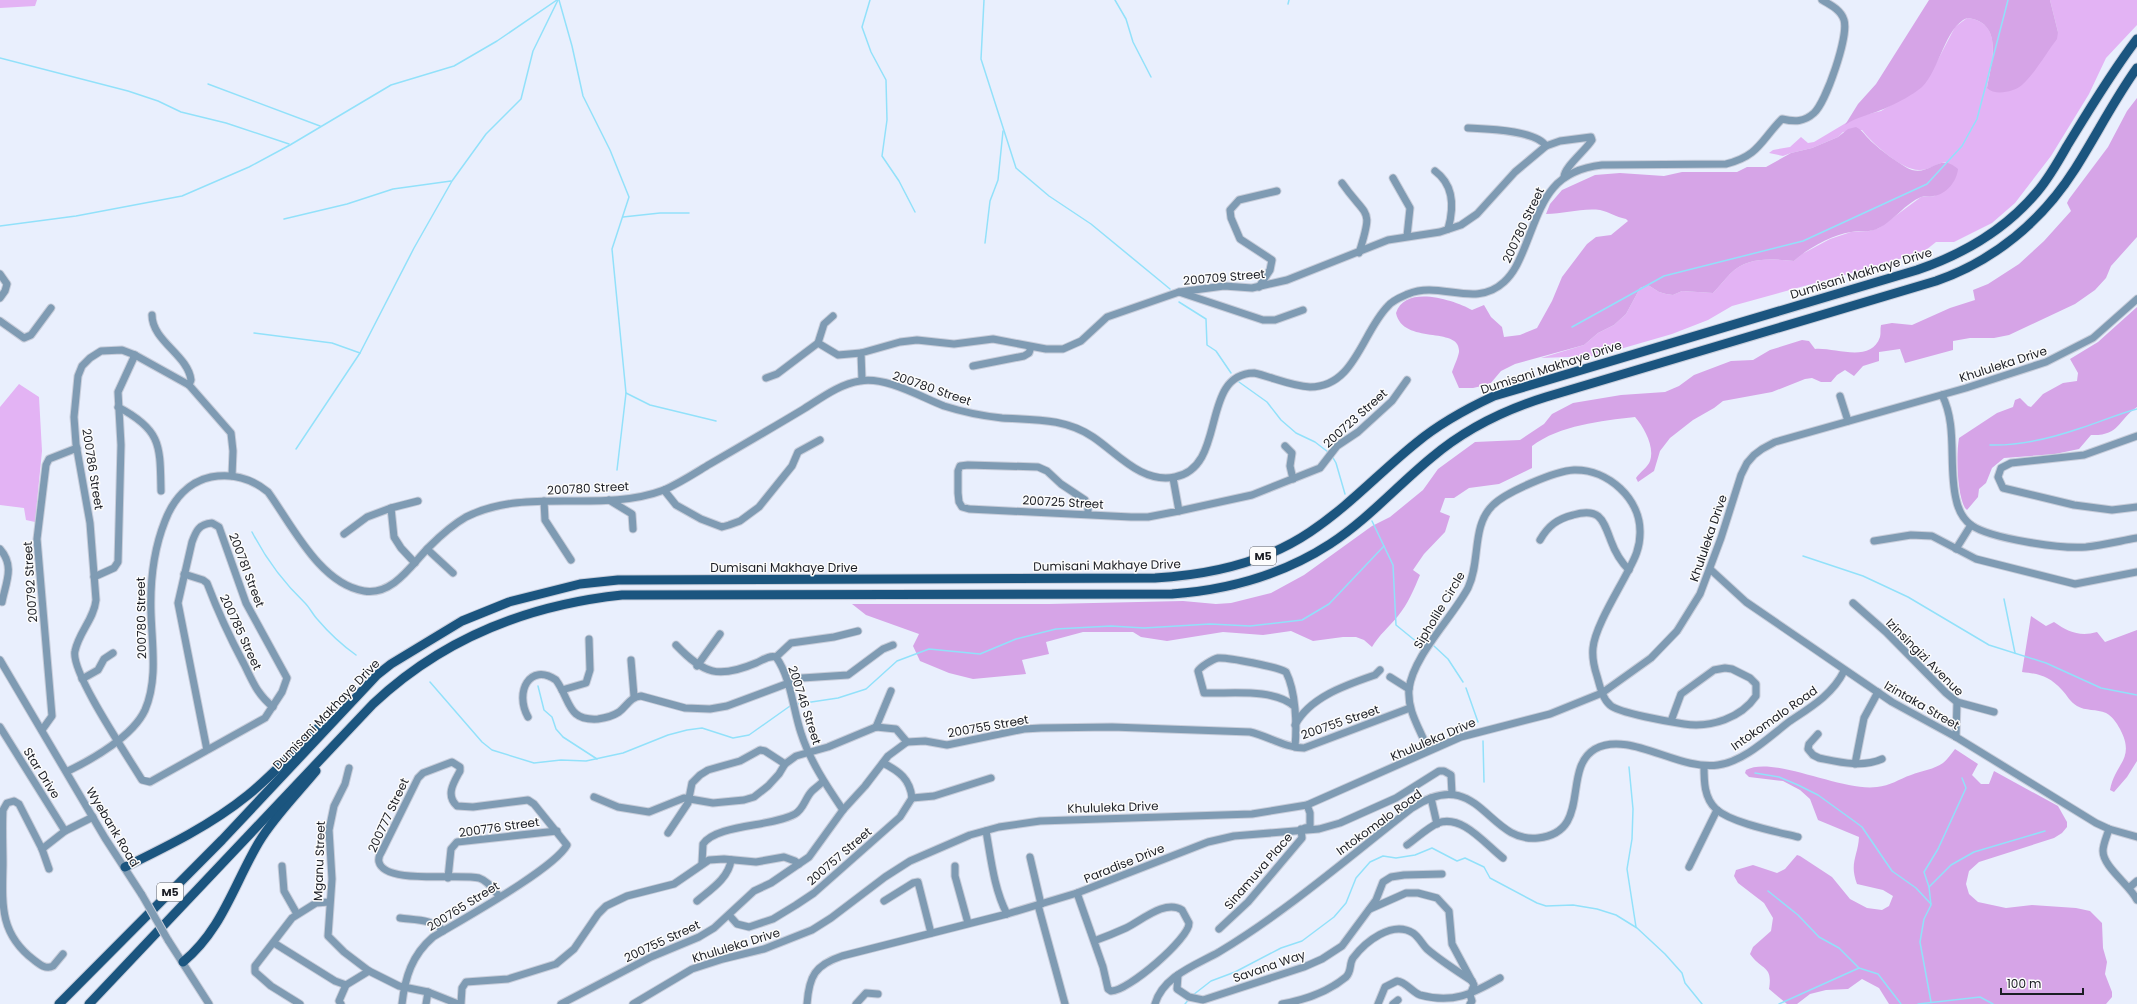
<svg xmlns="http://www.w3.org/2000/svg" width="2137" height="1004" font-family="Poppins,sans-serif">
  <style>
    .green { fill: #e3b3f4 }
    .forest { fill: #d6a4e7 }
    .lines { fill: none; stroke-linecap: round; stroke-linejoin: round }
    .stream { stroke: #92e1fa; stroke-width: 1.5 }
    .minor-casing { stroke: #c8cdda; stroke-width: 9 }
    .major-casing { stroke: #c8cdda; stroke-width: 11 }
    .minor { stroke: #7f9bb3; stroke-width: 7 }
    .major { stroke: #1b557f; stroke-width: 9 }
    .minor-bridge-casing { stroke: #c8cdda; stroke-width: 9; stroke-linecap: butt }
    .minor-bridge { stroke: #7f9bb3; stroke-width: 7 }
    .labels { text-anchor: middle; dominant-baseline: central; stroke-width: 3; stroke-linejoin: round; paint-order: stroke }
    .shield { fill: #fcfcfc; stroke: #5e6065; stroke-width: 1 }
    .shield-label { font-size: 11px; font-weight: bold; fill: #1b1d24 }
    .street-label { font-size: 12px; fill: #1b1d24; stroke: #fcfcfc }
  </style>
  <rect width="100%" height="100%" fill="#e9effd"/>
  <g class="green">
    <path d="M0,0H37L35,6L0,8Z"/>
    <path d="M2050,0H2137V25L2106,58L2089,94L2051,156L2015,203L1992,223L1954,242H1936L1926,250L1888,263L1732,306L1708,320L1672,334L1596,356L1541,358L1584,345L1598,333L1614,325L1626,314L1640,288L1648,285L1659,292L1666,294L1673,295L1682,291L1713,293C1719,287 1724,280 1730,274C1748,256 1770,259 1794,261L1802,254L1830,239L1851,232L1870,231L1879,228L1921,197L1935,196L1946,162C1937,163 1929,170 1920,170C1902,171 1872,143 1862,130L1843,132L1838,137L1812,148L1791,153L1783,156L1769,153L1773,150L1790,147L1801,137L1808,143L1814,142L1856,117L1881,111L1921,87L1931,73L1955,27L1967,18C2005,22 1991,63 1987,88L2058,32Z"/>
    <path d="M19,384L39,397L42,451L35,522L26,520L24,508L0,505V407Z"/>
  </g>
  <g class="forest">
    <path d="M1929,0H2050L2058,32L2057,39C2047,52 2033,76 2022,85C2014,92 1995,96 1987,88C1991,64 2005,22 1967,18C1945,27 1939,71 1922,87C1913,95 1892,106 1881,110C1867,116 1858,116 1845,125L1858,104L1876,84Z"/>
    <path d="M2137,98V237L2111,266L2106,278L2095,290L2075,304L2009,335L1994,338H1970L1953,341V350L1905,363L1900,349L1879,352V361L1863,366L1854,376L1845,370L1837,375L1831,382H1821L1812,378L1805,379L1772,392L1723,401L1714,408L1693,420L1670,438L1660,451L1654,471L1638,482L1636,478C1640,472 1648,467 1650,461C1655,447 1644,427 1635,417C1601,421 1560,425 1532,446V468L1499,484L1469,488L1454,498H1445L1440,512L1450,516L1445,532L1424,554L1413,570L1420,575C1414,589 1408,604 1398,616C1389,627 1379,635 1372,647L1364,640L1356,637H1343L1313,641L1291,631L1263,635L1223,632L1167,641L1141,637L1133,632H1083L1046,642L1049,654L1022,660L1026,674L973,679L949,673L920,661L913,646L919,634L866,615L852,604H1049L1183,601L1216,604L1231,603L1271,593L1304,575L1372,526L1390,517L1423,490L1438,469L1475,442L1520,440L1544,424L1552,414L1573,403L1621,395L1665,392L1679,386L1694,375L1731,361L1753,360L1770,350L1802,340L1809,341L1815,349C1834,347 1871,364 1880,337C1881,333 1880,329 1881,325L1892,323L1912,325L1950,308L1975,300L1973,290L1988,284L2019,264L2044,241L2071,211L2067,203L2069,199L2108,147L2127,111Z"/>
    <path d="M1856,127C1862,130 1864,134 1869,139C1876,147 1903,167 1912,170C1931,175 1940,152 1958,169C1957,181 1946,195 1933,196C1929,197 1924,196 1921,197C1906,203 1893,221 1879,228C1870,233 1861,230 1851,232C1832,235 1808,248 1794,261C1770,259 1748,256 1730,274C1724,280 1719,287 1713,293L1682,291L1673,295L1666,294L1659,292L1648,285L1640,288L1626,314L1614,325L1598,333L1584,345L1515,364L1501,371L1490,384L1473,388H1459L1452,372C1454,366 1458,358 1459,352C1461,325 1403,346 1396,313C1405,284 1454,300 1472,310L1484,305L1491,317L1502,327L1504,337L1520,335L1537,328L1552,301L1562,277L1587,244L1596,237L1611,235L1628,221L1626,219C1615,217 1610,212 1600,210C1581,208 1564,214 1546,214L1550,204L1562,190L1595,175L1620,173L1664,176L1682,172H1737L1747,167H1766L1791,153L1812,148L1838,137L1848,129Z"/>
    <path d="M2137,307V407C2117,421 2120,436 2091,435L2079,449L2055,454L2004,458L1992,468L1986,483L1979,489L1978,497L1967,510L1965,508C1957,494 1956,455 1959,438L1997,413L2013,407L2015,400L2020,398L2028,406L2031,407L2043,394L2063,383L2077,381L2078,373L2070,359L2098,342Z"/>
    <path d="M2031,616L2046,626L2054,622C2068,632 2080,637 2097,632L2105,642L2137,630V761L2127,777L2114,792L2110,790C2115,763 2136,759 2120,729C2116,722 2113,717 2106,713C2097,709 2085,711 2077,706C2070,702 2067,695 2062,690C2049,676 2040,674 2022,672Z"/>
    <path d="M1955,749L1978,764L1972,775L1981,784H1989L1994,771L2058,806L2067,822V827L2062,833L2054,838L1979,862L1969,871L1966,884L1969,894L1978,902L2006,908L2032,905L2076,908L2090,911L2102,923L2103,948L2107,962L2105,974L2112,992V997L2106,1004H1889L1879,988L1862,979L1848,989L1826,990L1810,994L1797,1004H1787L1769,989C1773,965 1762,971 1750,954L1753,947L1771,931L1773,918L1764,903L1738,883L1734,876L1736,870L1753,865L1777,873L1785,869L1797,855L1800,856L1832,877L1850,899L1867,908L1882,910L1889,906L1893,896L1883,890L1857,884C1849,863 1858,856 1859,837L1818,820L1810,799L1800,790L1783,781L1749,777L1745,773L1746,770C1773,755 1842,792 1877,787C1890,786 1899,779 1911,775C1921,771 1935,769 1943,763C1947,760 1951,754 1955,749Z"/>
  </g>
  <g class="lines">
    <g class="stream">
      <path d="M559,0L572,46L583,96L610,150L629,197L612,249L626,393L617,470"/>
      <path d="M870,0L862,27L871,52L886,80L887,120L882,156L899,181L915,212"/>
      <path d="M984,0L981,59L1016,168L1049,196L1091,224L1170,289"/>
      <path d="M1115,0L1126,19L1133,42L1151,77"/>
      <path d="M1288,4L1289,0"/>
      <path d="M0,58L128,91L158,101L181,112L226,123L289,144"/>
      <path d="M208,84L320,126"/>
      <path d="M623,217L660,213H689"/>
      <path d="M284,219L347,204L393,189L451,181"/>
      <path d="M0,226L76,216L182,196L249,167L290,145L391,85L454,66L497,41L557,0"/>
      <path d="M985,243L990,201L998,180L1003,131"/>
      <path d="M1179,302L1206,319L1207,345L1216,351L1231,373"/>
      <path d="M1572,327L1664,276L1803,241L1927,184L1962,146L1977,119L2008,0"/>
      <path d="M254,333L332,343L360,353"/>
      <path d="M1239,382L1267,402L1281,420L1296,433L1315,442L1328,452"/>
      <path d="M626,393L650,405L716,421"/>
      <path d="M1990,445C2020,446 2052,438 2081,428C2100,422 2118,414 2137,409"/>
      <path d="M296,449L360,353L414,248L452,181L486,134L521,99L533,51L558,0"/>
      <path d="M1332,456L1336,463L1345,494"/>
      <path d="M1372,521L1393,565L1396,625L1423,647"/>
      <path d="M252,532C265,557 284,583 305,603C310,608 313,615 318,620C329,633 342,645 356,655"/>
      <path d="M1803,556L1863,576L1908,597L1989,645L2046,663L2101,688L2137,695"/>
      <path d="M2004,599L2015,653"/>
      <path d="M1434,646L1448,659L1463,682"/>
      <path d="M430,682L482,742L492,750L534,763L561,760L586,761L623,753L668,735L687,730L702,728L733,738L749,735L790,706"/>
      <path d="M538,686L544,710L552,717L556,729L563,737L597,759"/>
      <path d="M1466,688L1478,722"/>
      <path d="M798,704L838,698L866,689L897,661L929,649L980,654L1016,639L1056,629L1111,626L1144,628L1210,624L1250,626L1302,620L1329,604L1384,546"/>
      <path d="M1483,741L1484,782"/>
      <path d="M1629,767L1633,809L1632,839L1627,869L1636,927"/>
      <path d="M1755,773L1779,777L1798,785L1818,795L1854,821L1862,827L1892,871L1916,888L1931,904"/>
      <path d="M1929,887L1951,865L1974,852L2045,831"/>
      <path d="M1768,891L1798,915L1819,937L1839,948L1859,968"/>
      <path d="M1193,995L1211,981L1235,972L1281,948L1302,941L1334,917L1346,903L1356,878L1370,862L1383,856L1396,858L1415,855L1432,848L1457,861L1465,858L1484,867L1490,878L1537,903L1546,906L1573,905L1597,909L1616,915L1637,928L1665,954L1682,973L1685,983L1702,1004"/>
      <path d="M1931,1002L1920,942L1924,919L1931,905L1929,887L1924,872L1938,849L1966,788L1962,778"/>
      <path d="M1185,1004L1189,999"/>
      <path d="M1779,1004L1859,968L1878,974L1901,1004"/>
      <path d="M1918,1004L1980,997L1993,1004"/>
    </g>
    <g class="minor-casing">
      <g id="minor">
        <path d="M1468,128C1486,129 1536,130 1546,146"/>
        <path d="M1435,171C1454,185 1454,208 1448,229"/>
        <path d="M1393,178L1410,208L1407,236"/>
        <path d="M1342,183C1367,219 1374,206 1359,253"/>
        <path d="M0,274L7,284L5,291L0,298"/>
        <path d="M1259,287L1270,270L1272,260L1240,239L1231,218L1230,210L1239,200L1277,191"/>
        <path d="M1179,292L1263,320H1275L1303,310"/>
        <path d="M152,315C152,341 188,355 191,380L189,385"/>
        <path d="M833,316L824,324L818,343L838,355L861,353"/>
        <path d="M0,321L24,338L31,335L51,308"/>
        <path d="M973,366L1024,356L1029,353L1031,347"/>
        <path d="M766,378L777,374L818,343"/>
        <path d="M862,380L861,353L900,342L917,340L954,344L993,339L1046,349H1063L1081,341L1107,317L1179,292L1224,286L1252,288L1287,280L1388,240L1440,232L1461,225L1477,214L1515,172L1546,146L1560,141L1591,137L1592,140C1586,150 1564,167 1564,177"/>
        <path d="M1942,395C1958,426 1948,466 1956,499C1958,509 1963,519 1971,525C1991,539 2062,549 2086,547C2103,545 2120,541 2137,538"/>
        <path d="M1840,396L1848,421"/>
        <path d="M118,407C162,430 160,446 161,491"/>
        <path d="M2137,436L2084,455L2011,463L2001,468L1998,477L2003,488L2074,505L2112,510L2137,507"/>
        <path d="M1285,446L1292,453L1290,466L1293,479"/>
        <path d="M664,490L676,505L701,519L722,527L729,525L740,521L759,507L792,466L798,452L820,440"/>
        <path d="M609,500L632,514L633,529"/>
        <path d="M544,501L545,520L571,560"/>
        <path d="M391,508L418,501"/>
        <path d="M1179,511L1252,495L1320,468L1337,446L1358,432L1392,401L1407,380"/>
        <path d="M1088,514V506L1085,500L1061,484L1047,471L1038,467L968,465L960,466L958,471V493L959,502L962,507L969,509L1131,517H1148L1179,511L1173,478"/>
        <path d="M344,534L367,517L391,508L394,537L401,548L415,563"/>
        <path d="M1540,540C1548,526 1557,519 1573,515C1600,507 1603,520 1611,541C1615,552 1621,562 1629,570"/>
        <path d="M1874,541L1911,535L1932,536L1976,559L2075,584L2137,572"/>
        <path d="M0,549C15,566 6,582 2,602"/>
        <path d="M427,549L453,573"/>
        <path d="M1956,549L1971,525"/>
        <path d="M1710,569L1746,602L1892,702L1956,737L2096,823L2109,829L2137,837"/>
        <path d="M184,574L203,580L207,583C218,612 229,636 244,664C253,682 257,694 273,707"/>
        <path d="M94,577L114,568L118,562L121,445L118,392L135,355"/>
        <path d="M1853,603L1886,632L1946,693L1957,702L1956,737"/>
        <path d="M676,645C704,674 718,679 756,663C763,660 769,655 776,657C791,678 793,709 801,733C810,761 826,785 843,810"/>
        <path d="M776,657L791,643L834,637L858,631"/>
        <path d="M0,660L105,838L142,895"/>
        <path d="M631,660L634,696"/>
        <path d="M697,666L720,634"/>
        <path d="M1390,677L1409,689"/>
        <path d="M82,679L98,670L104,659L113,653"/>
        <path d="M562,690L586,683L590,670L589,639"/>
        <path d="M1957,702L1994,712"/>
        <path d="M1294,706C1273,688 1231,694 1204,693L1198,671C1200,667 1213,659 1218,658C1228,657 1277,667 1286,672C1296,692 1297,725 1295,747"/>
        <path d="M528,717C514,692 530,662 556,680C571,701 567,721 598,719C605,718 613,716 619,712C627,706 630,697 641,696L685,708L710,709L727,706L802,678L848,675L883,649L893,645"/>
        <path d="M1295,725C1310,697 1346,685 1375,675L1380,670"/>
        <path d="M0,727L65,831"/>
        <path d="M876,727L891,691"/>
        <path d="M42,730L52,716L37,539L46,465L49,459L77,448"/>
        <path d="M1818,734L1809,744L1808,749L1813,755L1819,758C1839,762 1862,768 1882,759"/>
        <path d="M207,750L178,603L192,542C196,531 199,524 212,523L219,527L246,603L287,678L282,692L265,718L150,782L142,780C129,758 70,672 75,651C79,632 94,619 96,600L90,523L76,444L74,417L78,376L82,366L90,358L101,351L122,350L135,355L189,385L231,433L233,451L232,476"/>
        <path d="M1428,750C1421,730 1407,712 1409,689C1413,656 1452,618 1468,588C1481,561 1471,526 1493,505C1506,492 1555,471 1574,470C1608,469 1641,499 1640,533C1640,548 1635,558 1628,571C1618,591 1595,627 1593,648C1592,658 1594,667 1597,676C1600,686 1602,698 1610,705C1618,713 1671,722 1684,724C1711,728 1741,718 1756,696V684L1750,678L1732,669L1725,668L1714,670L1681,694L1671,721"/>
        <path d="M1855,764L1864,718L1878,692"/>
        <path d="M1704,766C1704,781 1704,798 1716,809C1731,823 1778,832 1798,837"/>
        <path d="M349,768L345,784L334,806L329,830L332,879L328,936L344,952L369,971L399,986L428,992L458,1004"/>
        <path d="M68,771C93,759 133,736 145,710C158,680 152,645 151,613C150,581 153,551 165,521C173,500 188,482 211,477C233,473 251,478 268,492C292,525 320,584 364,591C393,596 412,564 429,547C441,535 452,525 466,517C528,486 600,514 664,490C680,483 695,473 710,464C741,446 772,428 802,410C820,399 839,384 860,381C885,376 921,397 944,406C963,412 983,416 1002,418C1034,420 1065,418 1093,437C1117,453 1142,484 1175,477C1228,467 1199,374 1254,373C1272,377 1291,386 1310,387C1355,387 1362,332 1388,306C1393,300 1401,297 1408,294C1440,280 1475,309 1504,282C1514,273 1519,261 1524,249C1542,205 1548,171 1602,165L1726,164C1759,156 1761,140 1782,119C1795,122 1804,122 1814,113C1826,102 1849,36 1844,20C1841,10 1831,5 1822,0"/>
        <path d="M594,797L618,807L649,812L684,798L713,803L744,800L754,797L768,786L779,774L785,764L796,756L828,747L876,727L896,729L907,742"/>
        <path d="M912,798L934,796L991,778"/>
        <path d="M1431,798L1437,824"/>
        <path d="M1305,828L1310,827V813L1307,805"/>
        <path d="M2109,829C2107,836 2103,844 2103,851C2103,867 2130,885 2137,900"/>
        <path d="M986,831C991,859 994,889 1007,914"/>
        <path d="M668,833L688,803L692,783L700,775L708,770L740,761L760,750L765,751L785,764"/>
        <path d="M1407,845C1417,838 1427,828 1438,823C1462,814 1485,844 1503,858"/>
        <path d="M42,849L65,831L93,817"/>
        <path d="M1030,857L1041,904"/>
        <path d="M702,863L703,844C717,824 772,827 795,814C804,809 805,798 812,791C815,788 820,785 823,781"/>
        <path d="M282,866L284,891L297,914"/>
        <path d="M955,866V876L968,923"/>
        <path d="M1689,867L1717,810"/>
        <path d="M49,869L42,849L19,804L14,801L7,803L3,810C2,828 3,847 3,865C2,906 0,934 34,960C39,964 46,970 53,966L63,954"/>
        <path d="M448,878L451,849L457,842L557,831"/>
        <path d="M2130,887L2137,881"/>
        <path d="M1077,893L1103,967L1108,989L1111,991C1127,992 1190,938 1189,923L1182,910C1165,899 1141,921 1126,928C1115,933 1105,937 1094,941"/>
        <path d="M697,901C710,890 729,878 731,860"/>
        <path d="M884,901L913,883L918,882L931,933"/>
        <path d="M1038,905L1065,1004"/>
        <path d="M1370,909L1406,893H1418L1437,898L1449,911L1452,944L1474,985L1470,995"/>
        <path d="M729,915L737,924L749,927L773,919L796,905L814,893L900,817L912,798C910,779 899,771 883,763"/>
        <path d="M400,918C414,920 434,919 443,931"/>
        <path d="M1219,929L1248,902L1302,838L1301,829"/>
        <path d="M168,940L209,1004"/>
        <path d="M274,943L335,981L346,985"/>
        <path d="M1178,975L1177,989L1189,997L1203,1000L1304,967L1322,959L1342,946L1376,900L1383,882L1391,877L1404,875L1442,874"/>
        <path d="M300,1004L271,986L255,972V966L292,918L316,903L329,902"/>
        <path d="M341,1004L339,1001L346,985L369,971"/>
        <path d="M402,1004C405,977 412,955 433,937C461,920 554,869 567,845L534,804L528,800L473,807L457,806C445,795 454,782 460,771V767L452,762L423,773L418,778L382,851C380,854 378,858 379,862C385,885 460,873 479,878C488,881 493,889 499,896"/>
        <path d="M426,1004L428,992"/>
        <path d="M461,1004L462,988L466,982L508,979L556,964L574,949L598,914L606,906L627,896L674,884L709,860L724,859L756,862L784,857L795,861L799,864"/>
        <path d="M561,1004L651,957L699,937L714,928L754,891L771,883L809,857L843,810L865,786L888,756L907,742L925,741L947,745L1024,729L1041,728L1112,727L1250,732C1268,736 1285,748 1304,748L1410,708"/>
        <path d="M633,1004L692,969L723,959L764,949L812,930L831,918L885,877L910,861L970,835L999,827L1040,821L1252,814L1307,805L1461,737L1550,714L1602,693L1651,658L1677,631L1700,594L1721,538L1741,475L1747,463L1754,455L1762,449L1775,442L1966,388L2046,362L2093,338L2137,299"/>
        <path d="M807,1004C809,976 815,965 842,956L1007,914L1077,893L1208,842L1234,836L1319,829L1340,823L1396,798L1439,771H1444L1451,775L1452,794"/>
        <path d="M856,1004L866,993L878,994"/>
        <path d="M1155,1004C1163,976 1196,965 1219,952C1287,911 1349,857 1412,808C1479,763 1487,844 1538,838C1593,832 1561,769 1595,749C1629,730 1678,771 1718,765C1745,761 1769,737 1790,721C1811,707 1833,694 1844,671"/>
        <path d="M1282,1004C1304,1000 1328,992 1346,977C1352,971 1349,964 1353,958C1365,942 1392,920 1413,933C1419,937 1422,944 1427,949C1441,961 1457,971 1472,981"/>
        <path d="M1378,1004L1385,987L1397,981C1406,982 1411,991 1420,995C1453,1004 1472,994 1500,978"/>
        <path d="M1393,1004L1398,1000"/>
        <path d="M1470,1004L1472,1001L1470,995"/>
      </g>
    </g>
    <g class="major-casing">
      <g id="major">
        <path d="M125,867C168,846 211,825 248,795C274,774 297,748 321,725"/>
        <path d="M183,962C222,930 234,884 259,842C274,817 297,794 316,771"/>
        <path d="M59,1004L222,840L377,675L391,664L462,621L509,602L580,584L618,580L1155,578C1209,575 1264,563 1310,532C1349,506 1380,472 1416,443C1440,423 1466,409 1494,396L1917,270C1964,254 2005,230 2037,192C2049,178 2058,162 2067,146C2089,110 2111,73 2137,39"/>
        <path d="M89,1004L373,704C442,639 528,605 622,595L1172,594C1228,590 1282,575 1330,544C1367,520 1397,486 1431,458C1465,429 1504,410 1546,397L1936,281C1994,261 2042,221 2075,169C2096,136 2114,100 2137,68"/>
      </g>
    </g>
    <use href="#minor" class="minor"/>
    <use href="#major" class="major"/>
    <g class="minor-bridge-casing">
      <path id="minor-bridge" d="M142,895L168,940"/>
    </g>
    <use href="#minor-bridge" class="minor-bridge"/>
  </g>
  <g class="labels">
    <g class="shield">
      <rect x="1250" y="547" width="26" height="18" rx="3"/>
      <rect x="157" y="883" width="26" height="18" rx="3"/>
    </g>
    <g class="shield-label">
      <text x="1263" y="556">M5</text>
      <text x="170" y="892">M5</text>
    </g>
    <g class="street-label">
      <text transform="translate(1523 225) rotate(-65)">200780 Street</text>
      <text transform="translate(1861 273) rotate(-17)">Dumisani Makhaye Drive</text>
      <text transform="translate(1224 277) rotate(-5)">200709 Street</text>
      <text transform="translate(2003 364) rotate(-18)">Khululeka Drive</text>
      <text transform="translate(1551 367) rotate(-18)">Dumisani Makhaye Drive</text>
      <text transform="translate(932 388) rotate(19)">200780 Street</text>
      <text transform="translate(1355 418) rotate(-42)">200723 Street</text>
      <text transform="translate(93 469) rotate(81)">200786 Street</text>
      <text transform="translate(588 488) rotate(-3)">200780 Street</text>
      <text transform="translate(1063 502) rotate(3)">200725 Street</text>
      <text transform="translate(1708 538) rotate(-71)">Khululeka Drive</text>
      <text transform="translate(1107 565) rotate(-1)">Dumisani Makhaye Drive</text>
      <text x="784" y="567">Dumisani Makhaye Drive</text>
      <text transform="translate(247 570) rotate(69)">200781 Street</text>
      <text transform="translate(30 582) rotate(-94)">200792 Street</text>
      <text transform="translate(1439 610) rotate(-59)">Sipholile Circle</text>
      <text transform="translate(141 618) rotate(-91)">200780 Street</text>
      <text transform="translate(241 632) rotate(65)">200785 Street</text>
      <text transform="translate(1925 657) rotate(45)">Izinsingizi Avenue</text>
      <text transform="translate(805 705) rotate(72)">200746 Street</text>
      <text transform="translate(1922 705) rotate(30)">Izintaka Street</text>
      <text transform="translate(326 714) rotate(-46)">Dumisani Makhaye Drive</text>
      <text transform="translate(1774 718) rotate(-35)">Intokomalo Road</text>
      <text transform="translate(1340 722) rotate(-19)">200755 Street</text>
      <text transform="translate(988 726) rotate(-10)">200755 Street</text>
      <text transform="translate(1433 739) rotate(-23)">Khululeka Drive</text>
      <text transform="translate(42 773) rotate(58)">Star Drive</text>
      <text transform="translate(1113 807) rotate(-2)">Khululeka Drive</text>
      <text transform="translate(388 815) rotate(-65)">200777 Street</text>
      <text transform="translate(1379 822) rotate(-36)">Intokomalo Road</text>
      <text transform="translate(113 827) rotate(59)">Wyebank Road</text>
      <text transform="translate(499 827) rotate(-8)">200776 Street</text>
      <text transform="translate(839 856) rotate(-41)">200757 Street</text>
      <text transform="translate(319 861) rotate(-88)">Mganu Street</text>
      <text transform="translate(1124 863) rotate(-22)">Paradise Drive</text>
      <text transform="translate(1258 871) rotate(-49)">Sinamuva Place</text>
      <text transform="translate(463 906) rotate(-32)">200765 Street</text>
      <text transform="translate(662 941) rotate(-25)">200755 Street</text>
      <text transform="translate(736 945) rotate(-17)">Khululeka Drive</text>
      <text transform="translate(1269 966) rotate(-19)">Savana Way</text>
    </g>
  </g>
  <path d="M2001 988v6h82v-6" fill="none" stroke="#1b1d24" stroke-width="2"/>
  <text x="2007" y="988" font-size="12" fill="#1b1d24" stroke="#fcfcfc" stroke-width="3" paint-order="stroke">100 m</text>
</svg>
